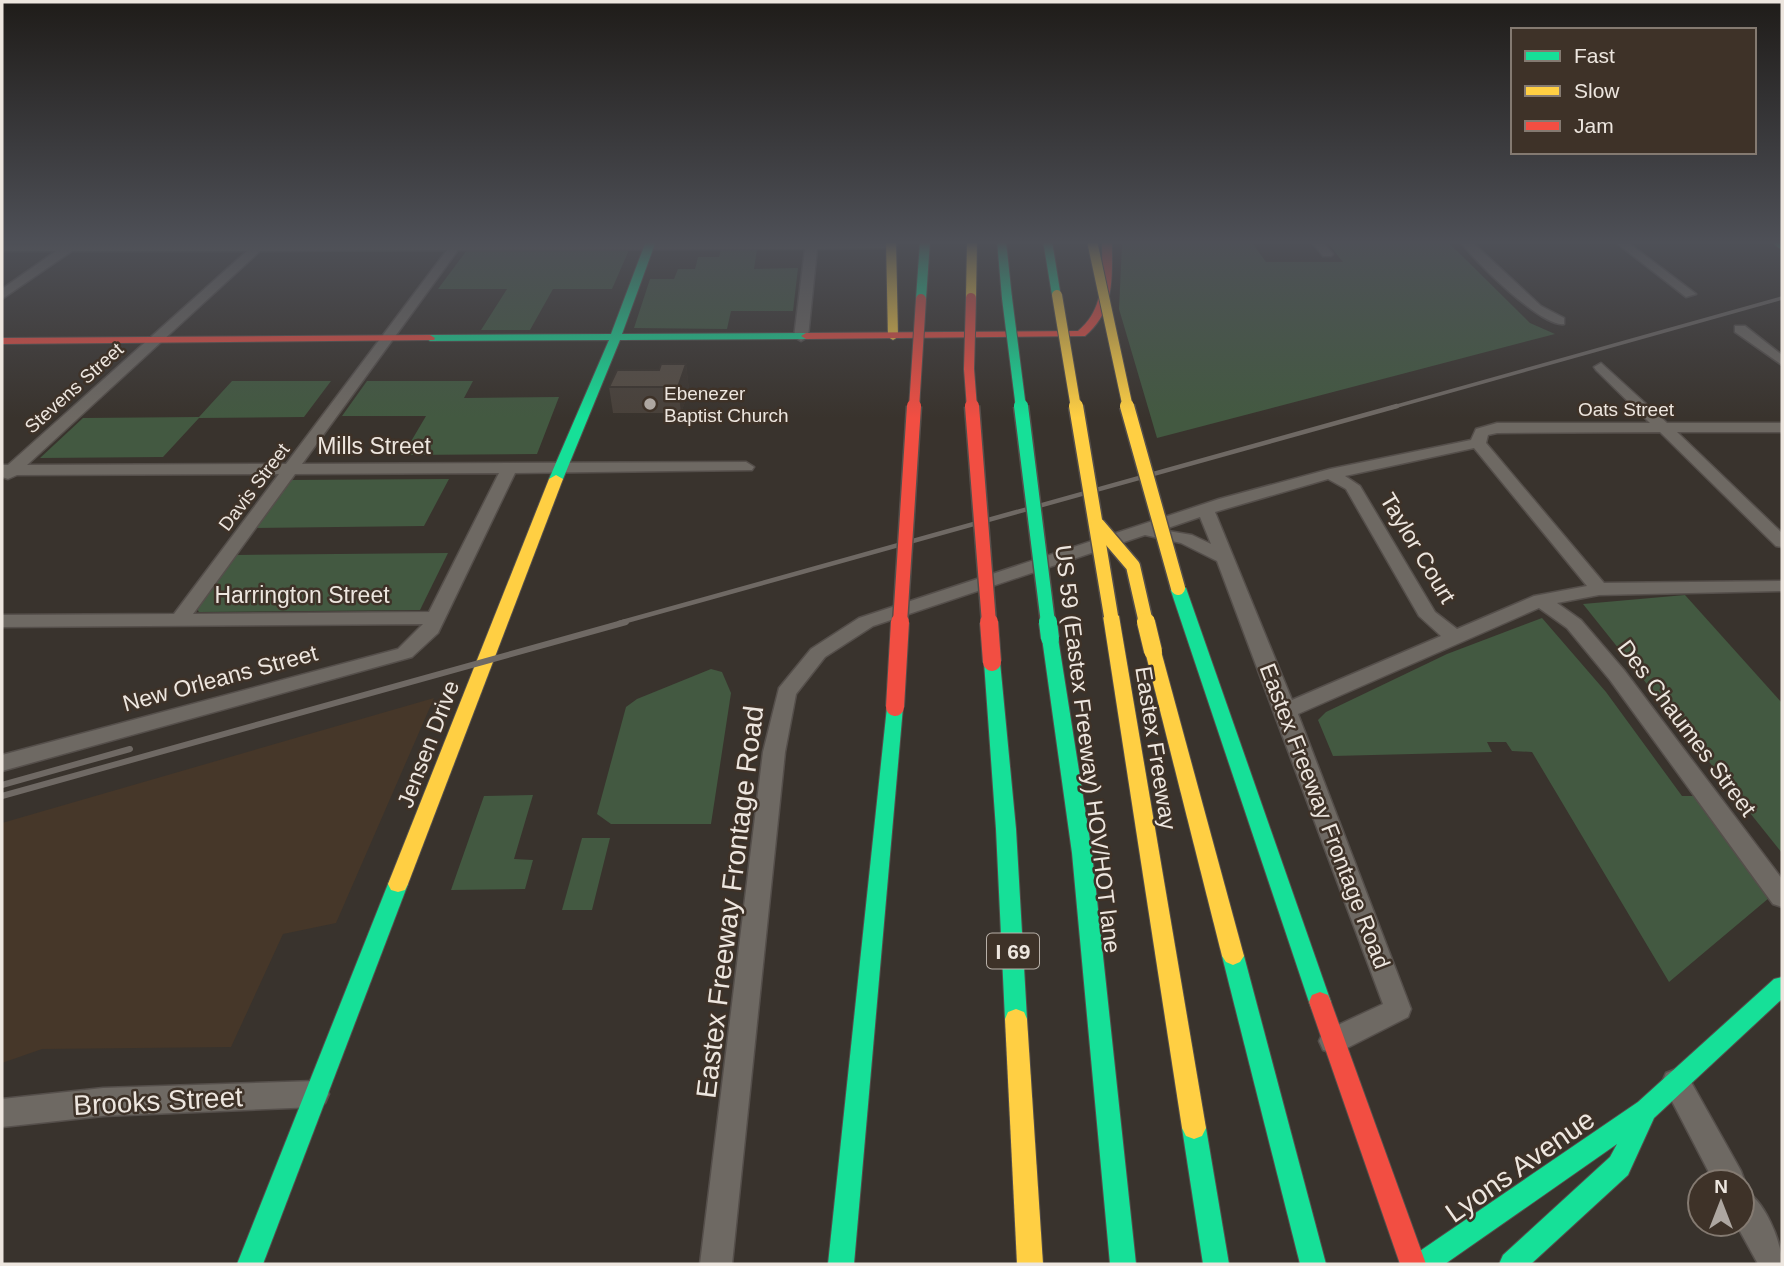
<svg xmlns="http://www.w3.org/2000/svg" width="1784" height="1266" font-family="Arial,sans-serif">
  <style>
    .built { fill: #463729 }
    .green { fill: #435941 }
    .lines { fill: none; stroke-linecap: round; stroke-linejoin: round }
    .street-casing { stroke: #554f4b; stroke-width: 3 }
    .fast-casing { stroke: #554f4b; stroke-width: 2 }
    .slow-casing { stroke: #554f4b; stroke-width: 2 }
    .jam-casing { stroke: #554f4b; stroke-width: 2 }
    .street { fill: #6e6963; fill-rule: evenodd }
    .fast { fill: #16e098; fill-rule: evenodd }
    .slow { fill: #ffcf43; fill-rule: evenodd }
    .jam { fill: #f24e42; fill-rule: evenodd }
    .rail-far2 { stroke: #6f6964; stroke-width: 3.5 }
    .rail-far1 { stroke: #6f6964; stroke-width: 4.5 }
    .rail { stroke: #6f6964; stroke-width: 6 }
    .fast-bridge-far2-casing { stroke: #554f4b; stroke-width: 12; stroke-linecap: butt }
    .fast-bridge-far1-casing { stroke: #554f4b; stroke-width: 17; stroke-linecap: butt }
    .fast-bridge-casing { stroke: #554f4b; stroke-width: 20; stroke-linecap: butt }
    .slow-bridge-far2-casing { stroke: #554f4b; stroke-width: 12; stroke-linecap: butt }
    .slow-bridge-far1-casing { stroke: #554f4b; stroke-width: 17; stroke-linecap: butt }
    .slow-bridge-casing { stroke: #554f4b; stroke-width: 20; stroke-linecap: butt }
    .jam-bridge-far2-casing { stroke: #554f4b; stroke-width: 12; stroke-linecap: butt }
    .jam-bridge-far1-casing { stroke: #554f4b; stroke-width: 17; stroke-linecap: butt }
    .jam-bridge-casing { stroke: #554f4b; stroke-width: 20; stroke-linecap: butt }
    .fast-bridge-far2 { stroke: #16e098; stroke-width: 10 }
    .fast-bridge-far1 { stroke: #16e098; stroke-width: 14 }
    .fast-bridge { stroke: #16e098; stroke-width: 18 }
    .slow-bridge-far2 { stroke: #ffcf43; stroke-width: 10 }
    .slow-bridge-far1 { stroke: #ffcf43; stroke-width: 14 }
    .slow-bridge { stroke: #ffcf43; stroke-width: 18 }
    .jam-bridge-far2 { stroke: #f24e42; stroke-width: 10 }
    .jam-bridge-far1 { stroke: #f24e42; stroke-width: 14 }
    .jam-bridge { stroke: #f24e42; stroke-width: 18 }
    .wall { fill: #49413a }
    .shaded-wall { fill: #3c352f }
    .building { fill: #554c43; stroke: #3c352f; stroke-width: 2 }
    .poi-dot { fill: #aea7a1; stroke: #3e3228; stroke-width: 2.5 }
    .labels { text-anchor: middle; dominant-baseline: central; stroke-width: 5; stroke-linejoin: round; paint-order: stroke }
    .far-street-label { font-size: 19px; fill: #ede6df; stroke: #3e3228 }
    .far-poi-label { font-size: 19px; fill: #ede6df; stroke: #3e3228; text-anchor: start }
    .shield { fill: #3e3228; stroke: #b8b0a8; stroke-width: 2 }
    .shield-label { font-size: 21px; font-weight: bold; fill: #ede6df }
    .street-label { font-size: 23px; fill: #ede6df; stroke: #3e3228 }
    .near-street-label { font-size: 28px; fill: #ede6df; stroke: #3e3228 }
  </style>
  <rect width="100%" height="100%" fill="#39332d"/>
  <path class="built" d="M434,698L336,923L283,934L231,1047L42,1049L2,1063V823Z"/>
  <g class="green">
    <path d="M1125,241H1251L1266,262H1343L1326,241H1447L1530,323L1555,334L1157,438L1119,309L1122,245Z"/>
    <path d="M721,249H757L754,269L798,268L793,311H731L727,329L634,328L650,279H674L678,269H695L698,257H719Z"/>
    <path d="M467,250H629L612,289H553L530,330H481L507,289H438Z"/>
    <path d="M232,381H331L304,417L199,418L163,457L40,458L83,418L199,417Z"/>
    <path d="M367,381H473L464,398L559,397L537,454L403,455L426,416H342Z"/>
    <path d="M449,479L424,526L254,528L288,480Z"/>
    <path d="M448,553L420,610L199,612L196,607L235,555Z"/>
    <path d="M1685,595L1782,703V853L1583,604Z"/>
    <path d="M1542,618L1606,692L1682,796H1694L1769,898L1669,982L1532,752L1512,751L1506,742H1487L1492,752L1333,756L1318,720L1326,712L1447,654Z"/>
    <path d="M711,669L722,672L731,693L711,824H611L597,814L626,707L637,699Z"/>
    <path d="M533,795L514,859L533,860L525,889L451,890L484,796Z"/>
    <path d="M582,838H610L592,910H562Z"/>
  </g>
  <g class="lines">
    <g class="street-casing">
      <g id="street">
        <path d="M258,241H268V244L817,241L891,242L897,245L891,248L817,249L808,337L801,341L794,337L805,249L458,250L302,464L746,462L754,467L752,470L515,473L438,633L412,657L2,771V755L398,649L423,624L2,627V615L174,614L279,474L17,475L8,479L2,477V465H8L247,251H72L2,299V289L56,251H2V245L254,244ZM447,250L286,464L27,465L260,251ZM499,473L429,612L193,614L295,474Z"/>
        <path d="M1311,241H1322L1333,254L1331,256H1323Z"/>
        <path d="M1460,241H1471L1541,306L1564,318V324C1542,328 1472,259 1460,241Z"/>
        <path d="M1614,241H1626L1696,294L1686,297Z"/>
        <path d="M1735,326H1745L1782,355V365L1735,332Z"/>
        <path d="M1601,363L1667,423H1782V432H1677L1782,533V547L1776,546L1660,432L1497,433L1488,435L1486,443L1604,583L1782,581V591L1599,595L1557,603L1581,620L1624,670L1782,879V907L1773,904L1610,680L1567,628L1539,608L1298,714L1411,1009L1408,1017L1343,1050L1333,1053L1323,1050L1319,1041L1323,1032L1383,1004L1217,561L1181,543L1145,535L873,626L825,657L796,694L785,752L732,1264H700L763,752L779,688L811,649L859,618L1219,499L1330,469L1471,440L1476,429L1497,423H1650L1596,370L1594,367ZM1474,448L1587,586L1534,596L1457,629L1435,612L1360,486L1345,476ZM1328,479L1346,489L1419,616L1441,636L1292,700L1215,512ZM1200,517L1211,544L1192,535L1162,530Z"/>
        <path d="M1676,1069L1686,1073L1741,1171L1745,1182L1742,1189C1764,1198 1782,1242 1782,1264H1758L1736,1224H1742V1182H1714L1662,1082L1666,1073Z"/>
        <path d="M315,1081L325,1085L329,1094L325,1103L315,1107L103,1116L2,1127V1099L103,1088Z"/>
      </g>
    </g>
    <g class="fast-casing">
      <g id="fast">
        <path d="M646,241H656L622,334L806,333L811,336L806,339L620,340L563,479L556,483L551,482L549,479L609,340L430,341L425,338L430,335L611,334Z"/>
        <path d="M920,241H930L926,299L921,302L916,299Z"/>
        <path d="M997,241H1006L1012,298L1007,301L1002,298Z"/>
        <path d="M1043,241H1052L1061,297L1052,295Z"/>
        <path d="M1770,241L1782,243V250Z"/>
        <path d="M1178,583L1186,588L1331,1002L1328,1009L1320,1012L1312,1009L1309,1002L1170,588Z"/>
        <path d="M1050,633L1058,638L1092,853L1136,1264H1110L1072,853L1042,638Z"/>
        <path d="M992,657L1000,662L1016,829L1027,1019L1024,1026L1016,1029L1008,1026L1005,1019L996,829L984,662Z"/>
        <path d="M895,701L901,703L903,707L854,1264H828L887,707L889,703Z"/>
        <path d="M398,876L405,878L408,884L263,1264H237L388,884L391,878Z"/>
        <path d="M1233,947L1240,950L1244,956L1326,1264H1300L1222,956L1226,950Z"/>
        <path d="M1782,977V999L1654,1118L1628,1175L1531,1264H1499L1503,1255L1610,1157L1617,1144L1445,1264H1410L1414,1255L1638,1102L1774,979Z"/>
        <path d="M1194,1117L1202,1120L1206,1128L1229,1264H1203L1182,1128L1186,1120Z"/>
      </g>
    </g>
    <g class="slow-casing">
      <g id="slow">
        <path d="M886,241H896L898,337L893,340L888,337Z"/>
        <path d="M967,241H977L976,298L971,301L966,298Z"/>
        <path d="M556,475L563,479L408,884L405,890L398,892L391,890L388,884L549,479Z"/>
        <path d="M1111,611L1119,616L1206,1128L1202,1136L1194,1139L1186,1136L1182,1128L1103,616Z"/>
        <path d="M1153,646L1161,651L1244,956L1240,962L1233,965L1226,962L1222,956L1145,651Z"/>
        <path d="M1016,1009L1024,1012L1027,1019L1043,1264H1017L1005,1019L1008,1012Z"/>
      </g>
    </g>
    <g class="jam-casing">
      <g id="jam">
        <path d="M1102,241H1112C1112,277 1115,311 1085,336L806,339L801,336L806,333L1078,331C1106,308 1102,274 1102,241Z"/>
        <path d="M430,335L435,338L434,340L2,344V338Z"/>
        <path d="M1320,992L1328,995L1331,1002L1426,1264H1400L1309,1002L1312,995Z"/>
      </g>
    </g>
    <use href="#street" class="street"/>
    <use href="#fast" class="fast"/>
    <use href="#slow" class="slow"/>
    <use href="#jam" class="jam"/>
    <path class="rail-far2" d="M1390,408L1782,298"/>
    <path class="rail-far1" d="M619,623L1397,406"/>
    <g class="rail">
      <path d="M2,785L130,749"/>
      <path d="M2,796L626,622"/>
    </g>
    <g class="fast-bridge-far2-casing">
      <path id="fast-bridge-far2" d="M1007,298L1021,408"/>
    </g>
    <g class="fast-bridge-far1-casing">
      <path id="fast-bridge-far1" d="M1021,406L1048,623"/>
    </g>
    <g class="fast-bridge-casing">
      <path id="fast-bridge" d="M1048,622L1050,638"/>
    </g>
    <g class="slow-bridge-far2-casing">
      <g id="slow-bridge-far2">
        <path d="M1092,241L1128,408"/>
        <path d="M1057,295L1076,408"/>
      </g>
    </g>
    <g class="slow-bridge-far1-casing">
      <g id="slow-bridge-far1">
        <path d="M1076,406L1111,616"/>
        <path d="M1127,406L1178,588"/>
        <path d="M1098,525L1133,566L1146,623"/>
      </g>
    </g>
    <g class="slow-bridge-casing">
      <path id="slow-bridge" d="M1146,622L1153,651"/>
    </g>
    <g class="jam-bridge-far2-casing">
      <g id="jam-bridge-far2">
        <path d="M971,298L969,369L972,408"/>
        <path d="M914,408L921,299"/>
      </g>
    </g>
    <g class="jam-bridge-far1-casing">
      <g id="jam-bridge-far1">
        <path d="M972,406L989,623"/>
        <path d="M900,623L914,406"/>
      </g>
    </g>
    <g class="jam-bridge-casing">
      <g id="jam-bridge">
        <path d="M989,622L992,662"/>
        <path d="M895,707L900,622"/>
      </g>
    </g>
    <use href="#fast-bridge-far2" class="fast-bridge-far2"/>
    <use href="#fast-bridge-far1" class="fast-bridge-far1"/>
    <use href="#fast-bridge" class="fast-bridge"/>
    <use href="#slow-bridge-far2" class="slow-bridge-far2"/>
    <use href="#slow-bridge-far1" class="slow-bridge-far1"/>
    <use href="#slow-bridge" class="slow-bridge"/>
    <use href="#jam-bridge-far2" class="jam-bridge-far2"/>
    <use href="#jam-bridge-far1" class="jam-bridge-far1"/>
    <use href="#jam-bridge" class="jam-bridge"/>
  </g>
  <path class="wall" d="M686,364L689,390L681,413H613L609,387L659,370Z"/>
  <path class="shaded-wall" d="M686,364L689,390L681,413L678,387Z"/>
  <path class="building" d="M661,364H686L678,387H609L617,370H659Z"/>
  <linearGradient id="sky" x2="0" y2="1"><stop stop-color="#1f1c19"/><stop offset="0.58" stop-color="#4e5057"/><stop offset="1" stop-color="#4e5057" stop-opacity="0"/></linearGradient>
  <rect width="1784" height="418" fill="url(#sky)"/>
  <circle class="poi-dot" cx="650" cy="404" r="7"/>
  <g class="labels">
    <g class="far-street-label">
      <text transform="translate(74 388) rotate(-42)">Stevens Street</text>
      <text x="1626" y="409">Oats Street</text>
      <text transform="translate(254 487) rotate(-53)">Davis Street</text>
    </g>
    <g class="far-poi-label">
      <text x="664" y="393">Ebenezer<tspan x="664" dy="22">Baptist Church</tspan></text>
    </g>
    <rect class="shield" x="987" y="933.5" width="52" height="35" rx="5"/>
    <g class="shield-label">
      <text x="1013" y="951">I 69</text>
    </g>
    <g class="street-label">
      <text x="374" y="446">Mills Street</text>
      <text transform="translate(1418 548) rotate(59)">Taylor Court</text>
      <text x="302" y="595">Harrington Street</text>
      <text transform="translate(220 678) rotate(-15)">New Orleans Street</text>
      <text transform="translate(1687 728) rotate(53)">Des Chaumes Street</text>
      <text transform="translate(428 744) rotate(-69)">Jensen Drive</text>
      <text transform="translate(1156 748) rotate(81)">Eastex Freeway</text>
      <text transform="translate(1088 749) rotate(83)">US 59 (Eastex Freeway) HOV/HOT lane</text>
      <text transform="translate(1325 816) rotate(69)">Eastex Freeway Frontage Road</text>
    </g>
    <g class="near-street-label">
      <text transform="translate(730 902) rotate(-83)">Eastex Freeway Frontage Road</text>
      <text transform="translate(158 1101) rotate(-3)">Brooks Street</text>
      <text transform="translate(1520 1166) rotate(-35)">Lyons Avenue</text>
    </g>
  </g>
  <rect width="1784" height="1266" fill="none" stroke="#ede6df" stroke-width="7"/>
  <rect x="1511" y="28" width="245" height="126" fill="#3e3228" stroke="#847a71" stroke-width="2"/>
  <rect x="1525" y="51" width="35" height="10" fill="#16e098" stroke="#847a71" stroke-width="2"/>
  <text x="1574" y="63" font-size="21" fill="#ede6df">Fast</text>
  <rect x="1525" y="86" width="35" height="10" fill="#ffcf43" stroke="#847a71" stroke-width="2"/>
  <text x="1574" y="98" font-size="21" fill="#ede6df">Slow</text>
  <rect x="1525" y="121" width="35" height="10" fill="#f24e42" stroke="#847a71" stroke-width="2"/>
  <text x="1574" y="133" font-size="21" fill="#ede6df">Jam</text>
  <g transform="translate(1721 1203)"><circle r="33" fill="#3e3228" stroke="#847a71" stroke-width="2"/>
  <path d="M0-5L12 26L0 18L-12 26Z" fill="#aea7a1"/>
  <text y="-10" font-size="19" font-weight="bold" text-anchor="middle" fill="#ede6df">N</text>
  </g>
</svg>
